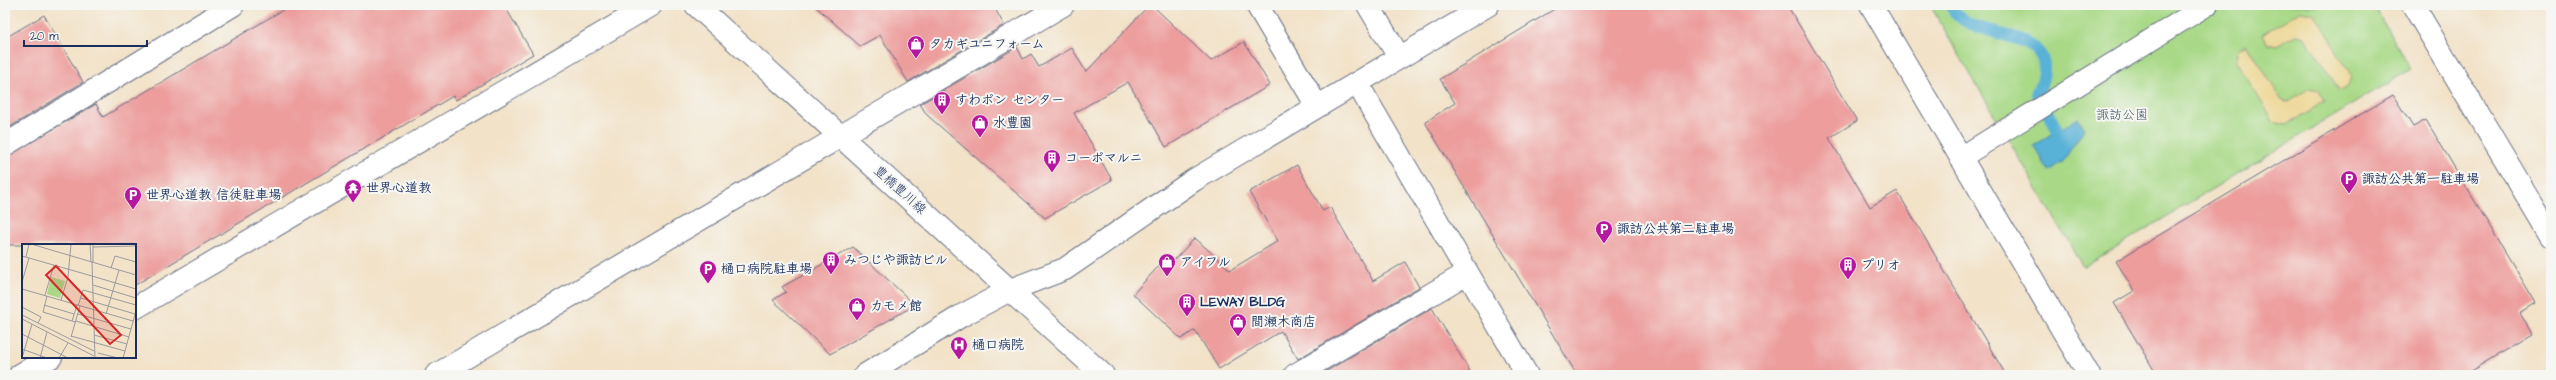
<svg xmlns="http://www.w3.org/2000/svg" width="2556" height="380" font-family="'Architects Daughter','Klee One',sans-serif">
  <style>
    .green { fill: #a9d987; stroke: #628472 }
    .sand { fill: #eeda9e; stroke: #84847e }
    .water { fill: #58b1d6; stroke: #3a709a }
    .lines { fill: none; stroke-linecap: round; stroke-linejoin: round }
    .stream { stroke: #58b1d6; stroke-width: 12 }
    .building { fill: #ec9d9c }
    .service-casing { stroke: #666e83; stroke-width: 23 }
    .minor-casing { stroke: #666e83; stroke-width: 24 }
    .secondary-casing { stroke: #666e83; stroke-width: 24 }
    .service { stroke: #fff; stroke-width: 21 }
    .minor { stroke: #fff; stroke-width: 22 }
    .secondary { stroke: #fff; stroke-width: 22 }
    .labels { text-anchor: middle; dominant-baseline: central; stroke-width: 4; stroke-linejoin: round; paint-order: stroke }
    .poi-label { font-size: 13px; font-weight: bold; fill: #1b2f5e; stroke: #f6f6f2; text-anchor: start }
    .park-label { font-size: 13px; fill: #3e5a68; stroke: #f6f6f2 }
    .street-label { font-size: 13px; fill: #1b2f5e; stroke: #f6f6f2 }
    .inset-road { fill: none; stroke: #9c9a9e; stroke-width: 1 }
    .view { fill: #d62828; fill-opacity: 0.15; stroke: #d62828; stroke-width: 2 }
    .inset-edge { fill: none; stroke: #1b2f5e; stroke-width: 2 }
  </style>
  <rect width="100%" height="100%" fill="#f6f6f2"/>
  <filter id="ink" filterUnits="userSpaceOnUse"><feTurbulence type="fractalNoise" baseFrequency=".025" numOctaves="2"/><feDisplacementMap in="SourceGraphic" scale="8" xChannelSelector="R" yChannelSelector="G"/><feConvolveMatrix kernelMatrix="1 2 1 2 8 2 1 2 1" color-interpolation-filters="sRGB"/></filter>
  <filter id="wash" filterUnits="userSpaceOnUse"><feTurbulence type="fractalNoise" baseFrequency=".012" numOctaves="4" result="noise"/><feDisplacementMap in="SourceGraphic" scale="16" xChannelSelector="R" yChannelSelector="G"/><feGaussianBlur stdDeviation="0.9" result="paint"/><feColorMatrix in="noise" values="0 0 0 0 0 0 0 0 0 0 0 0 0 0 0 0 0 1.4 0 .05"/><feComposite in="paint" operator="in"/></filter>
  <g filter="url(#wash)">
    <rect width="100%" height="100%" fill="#f2e2c8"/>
    <path class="green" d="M1930,5H2373L2411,69L2083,267Z"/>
    <g class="sand">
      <path d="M2300,11L2314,13L2351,75L2348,87L2340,91L2305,36L2297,34L2277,46L2268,44L2263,34Z"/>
      <path d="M2247,44L2281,99L2289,102L2309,89L2318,91L2325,101L2286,125L2274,122L2236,61L2239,49Z"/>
    </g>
    <path class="water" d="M2078,118L2084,129L2062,163L2049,171L2033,146Z"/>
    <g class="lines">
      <path class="stream" d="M1950,5C1969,47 2072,21 2037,94L2058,131"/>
    </g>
    <g id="blocks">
      <g class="building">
        <path d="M291,5H504L533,54L456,100L453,96L135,285V245H5V157L96,104L103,117Z"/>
        <path d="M814,5H993L1004,25L908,82L880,35L860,46Z"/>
        <path d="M1149,5H1152L1211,61L1244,42L1270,85L1166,147L1128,82L1074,113L1112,180L1045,218L927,115L920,104L1017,47L1023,59L1031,54L1039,67L1072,48L1086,72Z"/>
        <path d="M1561,5H1787L1857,121L1829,138L1870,207L1897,191L2006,375H1577L1425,122L1455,103L1440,79Z"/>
        <path d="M44,15L83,82L5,130V38Z"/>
        <path d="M2393,95L2413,127L2426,120L2536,303L2520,313L2532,334L2464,375H2157L2114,303L2134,291L2116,261Z"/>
        <path d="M1297,165L1323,211L1330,207L1373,281L1405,262L1419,287L1298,359L1281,331L1219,369L1195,330L1181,339L1133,294L1167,257L1172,262L1195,238L1230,270L1278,241L1249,192Z"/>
        <path d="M853,247L915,305L830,354L773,300L786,292L782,287Z"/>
        <path d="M1432,308L1472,375H1320Z"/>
      </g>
    </g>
  </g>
  <g filter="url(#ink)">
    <use href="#blocks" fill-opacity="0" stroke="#666e83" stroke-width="1"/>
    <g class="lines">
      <g class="service-casing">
        <path id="service" d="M1960,158L2207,5"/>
      </g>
      <g class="minor-casing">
        <g id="minor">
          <path d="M1257,5L1317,106"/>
          <path d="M1368,5L1399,57"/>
          <path d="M1871,5L2089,375"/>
          <path d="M2413,5L2551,236"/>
          <path d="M1357,83L1527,375"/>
          <path d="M5,145L233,5"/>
          <path d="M135,308L651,5"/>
          <path d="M20,375L51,357"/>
          <path d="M436,375L1063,5"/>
          <path d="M865,375L961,316L1010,290L1065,269L1194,180L1488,5"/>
          <path d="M1295,375L1467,273"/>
        </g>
      </g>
      <g class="secondary-casing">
        <path id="secondary" d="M696,5L1103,375"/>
      </g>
      <use href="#service" class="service"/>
      <use href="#minor" class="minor"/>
      <use href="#secondary" class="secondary"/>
    </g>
  </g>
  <defs>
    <g id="shop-pin" transform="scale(0.9)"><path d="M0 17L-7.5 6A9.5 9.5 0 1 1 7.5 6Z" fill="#b5179e" stroke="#f6f6f2"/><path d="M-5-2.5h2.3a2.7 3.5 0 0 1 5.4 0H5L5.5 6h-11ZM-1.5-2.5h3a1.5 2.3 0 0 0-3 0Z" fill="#fff"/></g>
    <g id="building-pin" transform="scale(0.9)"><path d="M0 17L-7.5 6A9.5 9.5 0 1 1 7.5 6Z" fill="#b5179e" stroke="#f6f6f2"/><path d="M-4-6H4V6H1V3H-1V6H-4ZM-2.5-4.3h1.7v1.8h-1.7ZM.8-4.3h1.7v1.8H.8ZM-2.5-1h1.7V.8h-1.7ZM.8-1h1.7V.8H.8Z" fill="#fff"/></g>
    <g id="parking-pin" transform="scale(0.9)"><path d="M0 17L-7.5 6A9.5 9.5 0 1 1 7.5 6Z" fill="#b5179e" stroke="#f6f6f2"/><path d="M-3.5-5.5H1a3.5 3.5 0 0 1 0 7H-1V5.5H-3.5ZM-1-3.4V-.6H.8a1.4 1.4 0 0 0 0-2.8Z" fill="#fff"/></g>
    <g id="temple-pin" transform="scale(0.9)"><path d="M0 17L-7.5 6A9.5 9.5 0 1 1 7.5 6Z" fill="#b5179e" stroke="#f6f6f2"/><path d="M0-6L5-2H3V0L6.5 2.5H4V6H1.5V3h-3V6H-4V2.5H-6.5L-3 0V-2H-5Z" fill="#fff"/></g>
    <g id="hospital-pin" transform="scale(0.9)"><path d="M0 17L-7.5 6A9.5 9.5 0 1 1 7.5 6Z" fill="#b5179e" stroke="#f6f6f2"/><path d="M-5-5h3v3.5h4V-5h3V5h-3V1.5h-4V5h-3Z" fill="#fff"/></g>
  </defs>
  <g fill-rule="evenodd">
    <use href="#shop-pin" x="916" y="44"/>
    <use href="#building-pin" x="942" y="100"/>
    <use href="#shop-pin" x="980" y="123"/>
    <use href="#building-pin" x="1052" y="158"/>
    <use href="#parking-pin" x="2349" y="179"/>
    <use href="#temple-pin" x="353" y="188"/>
    <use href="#parking-pin" x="133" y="195"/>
    <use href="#parking-pin" x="1604" y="229"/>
    <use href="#building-pin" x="831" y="260"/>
    <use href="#shop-pin" x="1167" y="262"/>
    <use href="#building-pin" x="1848" y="265"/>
    <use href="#parking-pin" x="708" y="269"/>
    <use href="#building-pin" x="1187" y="302"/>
    <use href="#shop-pin" x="857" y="306"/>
    <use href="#shop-pin" x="1238" y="322"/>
    <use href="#hospital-pin" x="959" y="345"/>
  </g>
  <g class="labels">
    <g class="poi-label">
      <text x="929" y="44">タカギユニフォーム</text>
      <text x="955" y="100">すわポン センター</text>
      <text x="993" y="123">水豊園</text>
      <text x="1065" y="158">コーポマルニ</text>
      <text x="2362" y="179">諏訪公共第一駐車場</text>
      <text x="366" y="188">世界心道教</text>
      <text x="146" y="195">世界心道教 信徒駐車場</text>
      <text x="1617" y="229">諏訪公共第二駐車場</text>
      <text x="844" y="260">みつじや諏訪ビル</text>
      <text x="1180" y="262">アイフル</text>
      <text x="1861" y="265">プリオ</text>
      <text x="721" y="269">樋口病院駐車場</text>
      <text x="1200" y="302">LEWAY BLDG</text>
      <text x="870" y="306">カモメ館</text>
      <text x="1251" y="322">間瀬木商店</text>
      <text x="972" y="345">樋口病院</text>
    </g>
    <g class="park-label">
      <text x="2122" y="115">諏訪公園</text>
    </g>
    <g class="street-label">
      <text transform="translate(900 190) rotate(42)">豊橋豊川線</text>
    </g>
  </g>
  <g transform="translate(22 244)">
    <rect width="114" height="114" fill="#f2e2c8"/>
    <path d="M29,33L43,37L38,54L25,50Z" fill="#a9d987"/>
    <path class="inset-road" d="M9,0L114,31M68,0L69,18M71,0V19M71,3L114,2M0,12L70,32M4,13L7,0M70,18L73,114M89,24L93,12L114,18M70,32L114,45M0,38L7,14M71,41L114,54M0,45L111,77M23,51L32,21M25,52L21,68L53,78M59,54L113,70M39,56L46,33L49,0M22,61L52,70M56,62L61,46L114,61M0,63L19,73L16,79M56,70L109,85M84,70L97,26M0,71L72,107M0,75L72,112M50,77L55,61M54,77L107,93M0,90L46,114M72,91L105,100M49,92L103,107M49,93L58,62M0,105L25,114M76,109L96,114M0,114L10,80M18,114L25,88M37,114L46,99M101,114L114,67"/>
    <path class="view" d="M34,22L99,91L88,100L24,31Z"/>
    <rect width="114" height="114" class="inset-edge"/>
  </g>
  <rect width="2556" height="380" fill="none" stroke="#f6f6f2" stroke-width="20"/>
  <path d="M24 40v6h123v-6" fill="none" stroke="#1b2f5e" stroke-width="2"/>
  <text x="30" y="40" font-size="12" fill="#1b2f5e" stroke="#f6f6f2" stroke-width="3" paint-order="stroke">20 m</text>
</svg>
